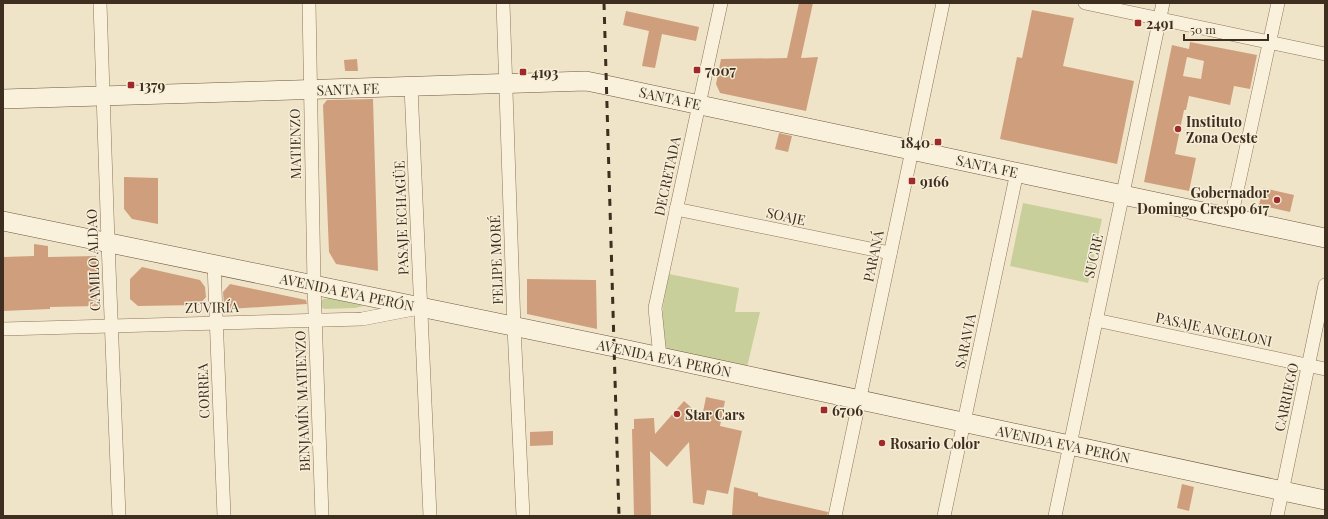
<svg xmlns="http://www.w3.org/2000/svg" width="1328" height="519" font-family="'Playfair Display',serif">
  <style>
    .green { fill: #c9cf9b }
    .building { fill: #cf9f7d; fill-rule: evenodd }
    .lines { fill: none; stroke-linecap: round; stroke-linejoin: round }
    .minor-casing { stroke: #8d765c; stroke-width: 14 }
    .secondary-casing { stroke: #6f573f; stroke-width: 20 }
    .minor { stroke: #faf1dc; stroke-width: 13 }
    .secondary { stroke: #faf1dc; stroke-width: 19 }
    .rail { stroke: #3d2e20; stroke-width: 3; stroke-dasharray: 7 7; stroke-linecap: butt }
    .poi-dot { fill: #9e2a2b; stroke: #f7eed8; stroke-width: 1.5 }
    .labels { text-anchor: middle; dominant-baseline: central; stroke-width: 3; stroke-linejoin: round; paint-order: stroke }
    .poi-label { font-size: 14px; font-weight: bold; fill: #3d2e20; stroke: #f7eed8; text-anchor: start }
    .street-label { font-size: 14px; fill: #3d2e20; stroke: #f7eed8 }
  </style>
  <rect width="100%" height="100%" fill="#f0e4c8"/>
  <g class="green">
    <path d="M1023,203L1102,219L1088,283L1010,266Z"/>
    <path d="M669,274L739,288L735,312H760L747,367L668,351C656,327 665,298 669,274Z"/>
    <path d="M330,298L364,306L355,308L325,309L322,308L321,303L323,299Z"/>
  </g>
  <g class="building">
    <path d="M799,3H813L801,58L818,57L806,111L720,93L716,84L721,59L787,58Z"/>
    <path d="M1032,10L1074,18L1063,66L1134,81L1117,164L1000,139L1017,57L1022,58Z"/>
    <path d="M626,11L699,27L696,41L662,34L655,68L642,66L649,31L623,25Z"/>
    <path d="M1190,42L1257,55L1250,89L1234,86L1230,105L1189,96L1186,110H1184L1175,154L1196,158L1189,191L1144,182L1172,45L1189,49ZM1187,57L1204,61L1201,79L1183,76Z"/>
    <path d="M357,59L358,71H345L344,60Z"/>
    <path d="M373,99L378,271L336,264L329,252L323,105L327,100Z"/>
    <path d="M779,133L792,136L788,152L775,149Z"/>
    <path d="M124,177L158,178V224L132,219L124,209Z"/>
    <path d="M1263,188L1294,195L1290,212L1259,205Z"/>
    <path d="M34,244L48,246V257L96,256L98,306L50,307V309L3,311V257L34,256Z"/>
    <path d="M142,267L200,280L205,287L206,297L199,305L138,306L130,299V279Z"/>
    <path d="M527,279L596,280L597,329L527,314Z"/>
    <path d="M230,284L306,300L307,304L229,309L224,304L223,292Z"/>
    <path d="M706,397L725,401L720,426L742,431L728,494L707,490L704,505L693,503L689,442L667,467L650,451L651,516H634L632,429H634V419L654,418L655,434L684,401L702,417Z"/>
    <path d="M553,431V445L530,446V432Z"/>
    <path d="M1182,484L1194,487L1189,511L1177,508Z"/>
    <path d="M734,487L758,493V496L828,512L827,516H732Z"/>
  </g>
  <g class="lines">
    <g class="minor-casing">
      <g id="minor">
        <path d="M100,3L108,242L119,516"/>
        <path d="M309,3L314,285L322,516"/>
        <path d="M503,3L514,327L523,516"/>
        <path d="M1085,3L1325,54"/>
        <path d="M411,87L430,516"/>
        <path d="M676,209L890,253"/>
        <path d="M1231,218L1278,3"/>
        <path d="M214,264L224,516"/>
        <path d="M1096,320L1325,369"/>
        <path d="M3,329L362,319L414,309"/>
        <path d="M660,357L655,308L721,3"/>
        <path d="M835,516L943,3"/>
        <path d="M944,516L1017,172"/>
        <path d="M1055,516L1163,3"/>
        <path d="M1277,516L1325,285"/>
      </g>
    </g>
    <g class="secondary-casing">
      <g id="secondary">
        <path d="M3,99L586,81L606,85L1325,238"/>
        <path d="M3,221L614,347L1325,500"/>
      </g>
    </g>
    <use href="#minor" class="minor"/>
    <use href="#secondary" class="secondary"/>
    <path class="rail" d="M604,3L619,516"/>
  </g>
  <g class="poi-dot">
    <rect x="1134" y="19" width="8" height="8" rx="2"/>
    <rect x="693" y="66" width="8" height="8" rx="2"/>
    <rect x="519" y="68" width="8" height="8" rx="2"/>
    <rect x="127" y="81" width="8" height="8" rx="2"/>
    <circle cx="1178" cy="129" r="4"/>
    <rect x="934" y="138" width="8" height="8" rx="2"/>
    <rect x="908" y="177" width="8" height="8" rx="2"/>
    <circle cx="1277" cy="200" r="4"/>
    <rect x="820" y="406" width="8" height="8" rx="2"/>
    <circle cx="677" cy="414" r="4"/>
    <circle cx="882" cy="443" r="4"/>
  </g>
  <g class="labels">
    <g class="poi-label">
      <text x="1146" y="23">2491</text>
      <text x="705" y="70">7007</text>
      <text x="531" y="72">4193</text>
      <text x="139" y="85">1379</text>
      <text x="1186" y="121">Instituto<tspan x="1186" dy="16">Zona Oeste</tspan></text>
      <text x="930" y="142" text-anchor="end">1840</text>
      <text x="920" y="181">9166</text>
      <text x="1269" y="192" text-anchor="end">Gobernador<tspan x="1269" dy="16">Domingo Crespo 617</tspan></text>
      <text x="832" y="410">6706</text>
      <text x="685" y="414">Star Cars</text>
      <text x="890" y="443">Rosario Color</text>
    </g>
    <g class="street-label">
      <text transform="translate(348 89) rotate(-2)">SANTA FE</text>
      <text transform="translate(670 98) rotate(12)">SANTA FE</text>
      <text transform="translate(295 144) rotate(-91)">MATIENZO</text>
      <text transform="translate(987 166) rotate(12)">SANTA FE</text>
      <text transform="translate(667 176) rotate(-78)">DECRETADA</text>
      <text transform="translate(786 216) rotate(12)">SOAJE</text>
      <text transform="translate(401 218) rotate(-92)">PASAJE ECHAGÜE</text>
      <text transform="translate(873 256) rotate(-78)">PARANÁ</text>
      <text transform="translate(1093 256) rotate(-78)">SUCRE</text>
      <text transform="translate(93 260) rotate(-92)">CAMILO ALDAO</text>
      <text transform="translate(496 260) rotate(-92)">FELIPE MORÉ</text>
      <text transform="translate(347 292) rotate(12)">AVENIDA EVA PERÓN</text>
      <text transform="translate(212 307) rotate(-1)">ZUVIRÍA</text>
      <text transform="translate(1214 329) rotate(12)">PASAJE ANGELONI</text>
      <text transform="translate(965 341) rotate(-78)">SARAVIA</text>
      <text transform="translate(664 358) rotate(12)">AVENIDA EVA PERÓN</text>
      <text transform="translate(203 391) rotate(-92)">CORREA</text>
      <text transform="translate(1286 397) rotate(-78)">CARRIEGO</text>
      <text transform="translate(302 401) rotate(-92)">BENJAMÍN MATIENZO</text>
      <text transform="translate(1063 444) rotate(12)">AVENIDA EVA PERÓN</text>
    </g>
  </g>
  <rect width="1328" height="519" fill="none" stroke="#3d2e20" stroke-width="8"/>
  <path d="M1184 34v6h84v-6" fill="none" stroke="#3d2e20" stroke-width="2"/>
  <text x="1190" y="34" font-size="12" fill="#3d2e20" stroke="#f7eed8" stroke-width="3" paint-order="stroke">50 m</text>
</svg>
